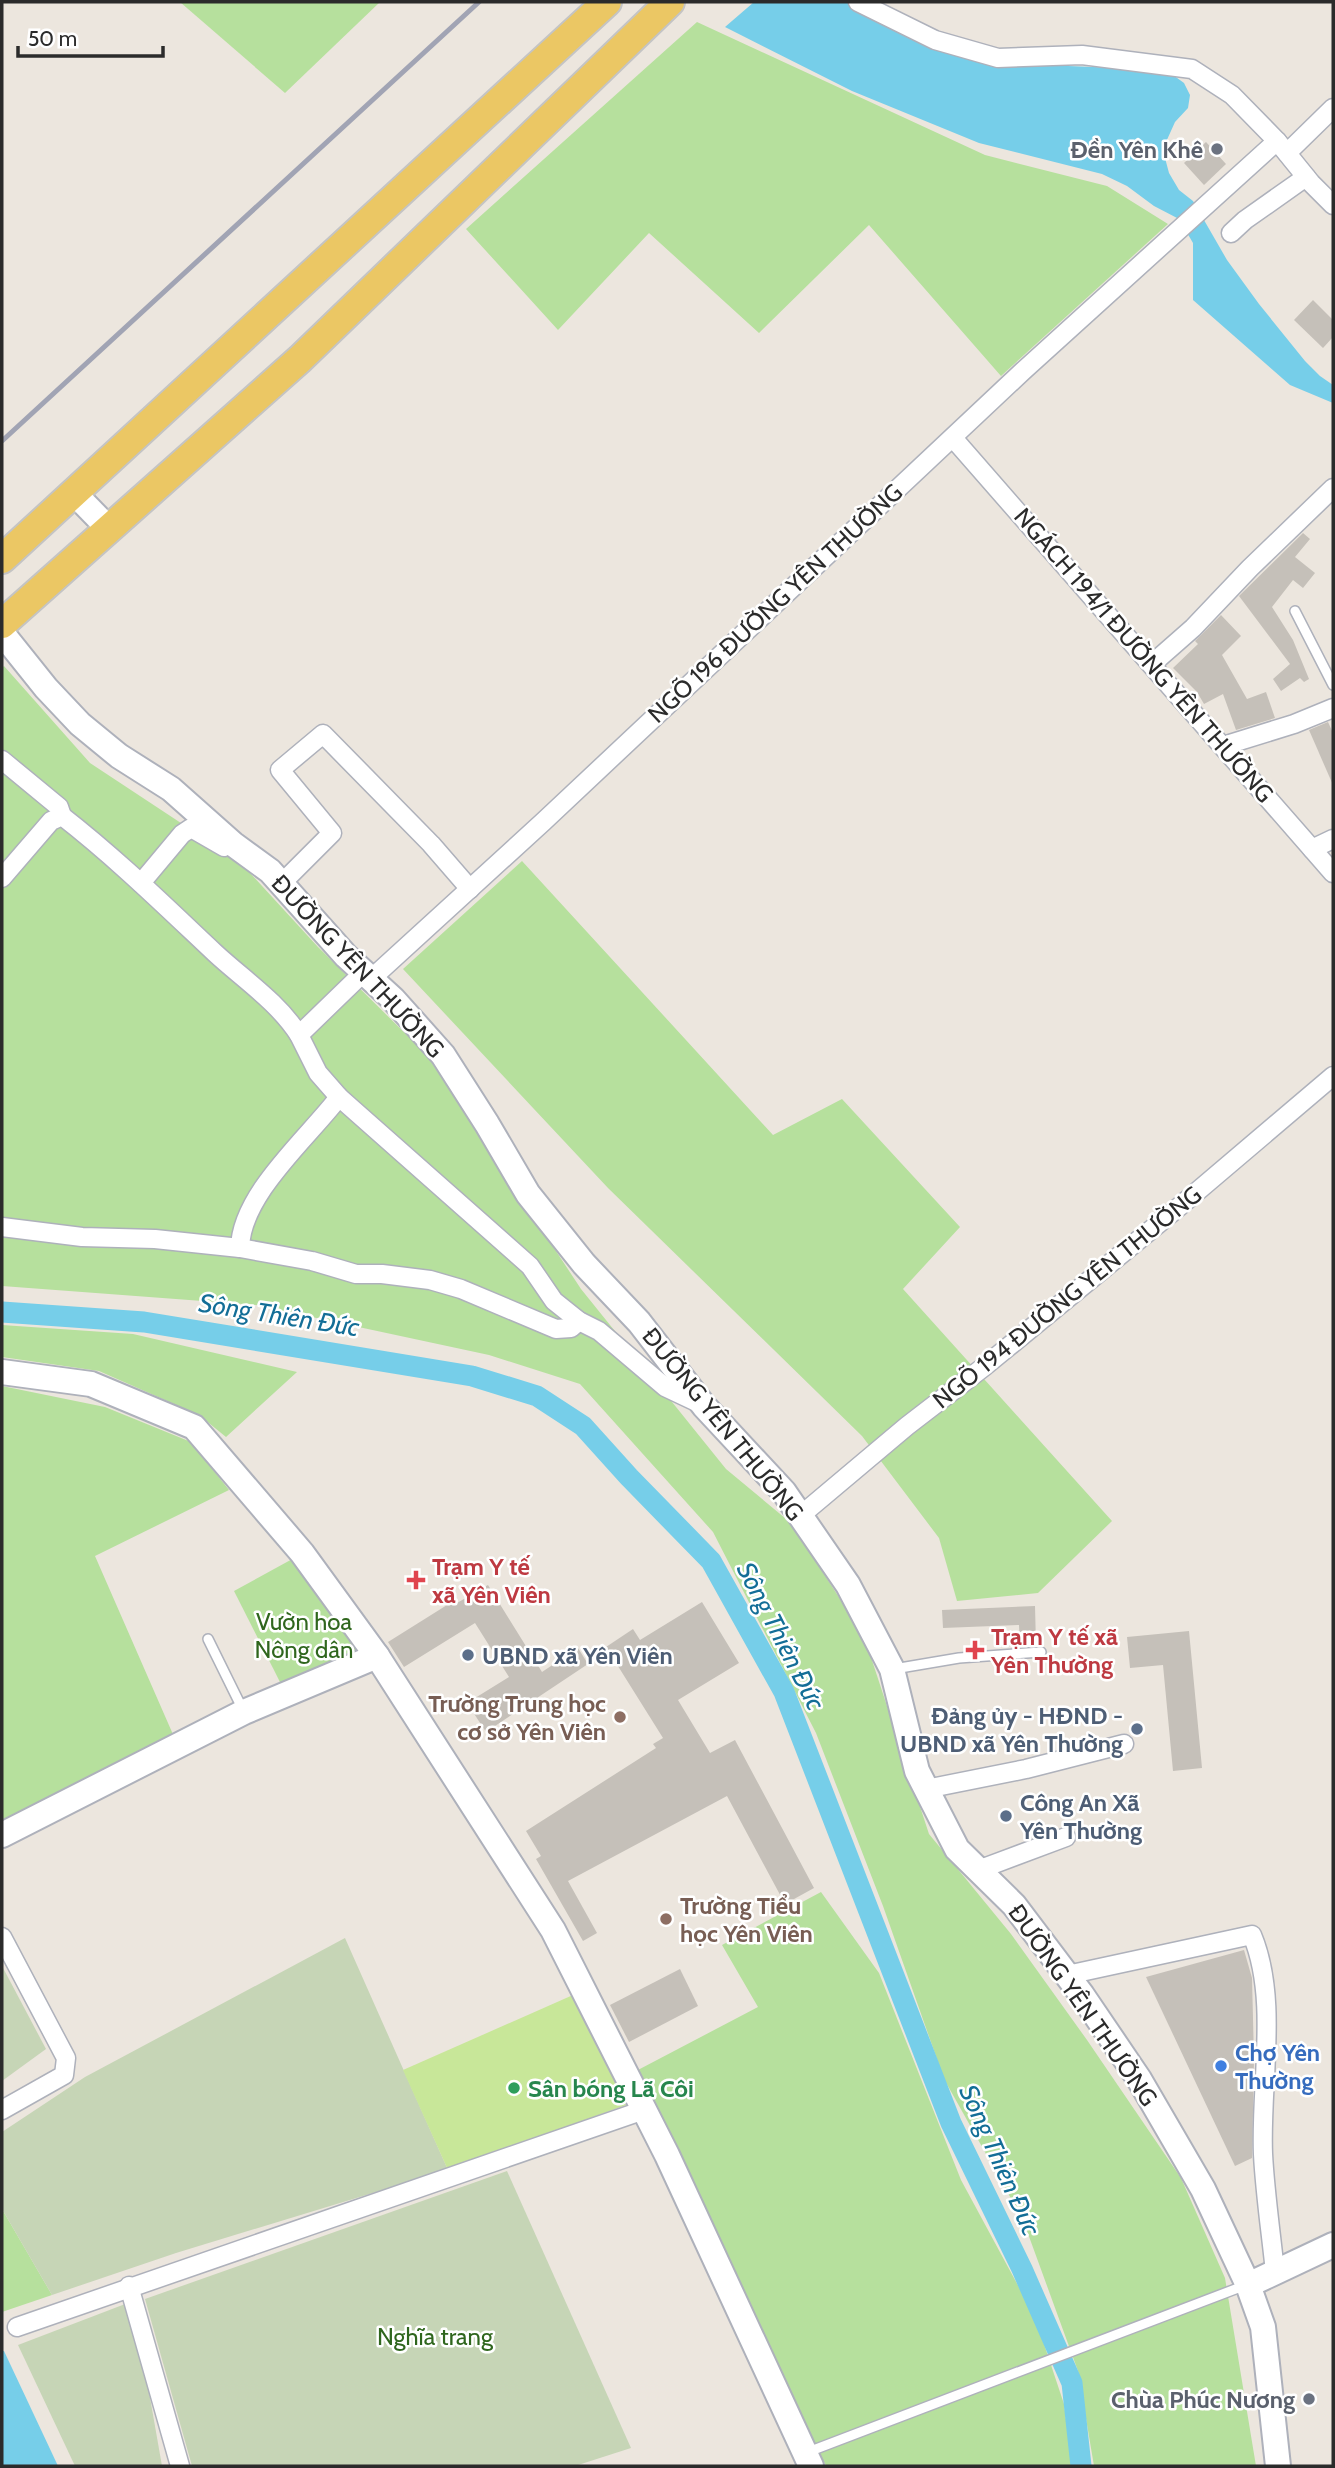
<svg xmlns="http://www.w3.org/2000/svg" width="1335" height="2468" font-family="Cabin,sans-serif">
  <style>
    .green { fill: #b6e09d }
    .cemetery { fill: #c6d5b6 }
    .pitch { fill: #c8e799 }
    .water { fill: #76cee9 }
    .lines { fill: none; stroke-linecap: round; stroke-linejoin: round }
    .canal { stroke: #76cee9; stroke-width: 21 }
    .building { fill: #c5c0b9 }
    .lane-casing { stroke: #aeb1bb; stroke-width: 12 }
    .street-casing { stroke: #aeb1bb; stroke-width: 21 }
    .secondary-casing { stroke: #aeb1bb; stroke-width: 28 }
    .primary-casing { stroke: #c4c4c4; stroke-width: 32 }
    .lane { stroke: #fff; stroke-width: 9 }
    .street { stroke: #fff; stroke-width: 18 }
    .secondary { stroke: #fff; stroke-width: 24 }
    .primary { stroke: #ebc764; stroke-width: 28 }
    .rail { stroke: #a1a4b4; stroke-width: 5 }
    .worship-dot { fill: #6b7280; stroke: #fff; stroke-width: 2.5 }
    .health-dot { fill: #e0444e; stroke: #fff; stroke-width: 2.5 }
    .service-dot { fill: #5c6f8a; stroke: #fff; stroke-width: 2.5 }
    .education-dot { fill: #8d6e63; stroke: #fff; stroke-width: 2.5 }
    .shop-dot { fill: #3f7fe0; stroke: #fff; stroke-width: 2.5 }
    .leisure-dot { fill: #2e9e5b; stroke: #fff; stroke-width: 2.5 }
    .labels { text-anchor: middle; dominant-baseline: central; stroke-width: 5; stroke-linejoin: round; paint-order: stroke }
    .worship-label { font-size: 24px; font-weight: bold; fill: #5b616d; stroke: #fff; text-anchor: end }
    .street-label { font-size: 24px; fill: #2b2b2b; stroke: #fff }
    .health-label { font-size: 24px; font-weight: bold; fill: #be3a42; stroke: #fff; text-anchor: start }
    .park-label { font-size: 24px; fill: #2f661d; stroke: #fff }
    .service-label { font-size: 24px; font-weight: bold; fill: #4e5e75; stroke: #fff; text-anchor: start }
    .education-label { font-size: 24px; font-weight: bold; fill: #785e54; stroke: #fff; text-anchor: end }
    .shop-label { font-size: 24px; font-weight: bold; fill: #366cbe; stroke: #fff; text-anchor: start }
    .leisure-label { font-size: 24px; font-weight: bold; fill: #27864d; stroke: #fff; text-anchor: start }
    .water-label { font-size: 26px; font-style: italic; fill: #136e97; stroke: #fff }
  </style>
  <rect width="100%" height="100%" fill="#ece6de"/>
  <g class="green">
    <path d="M180,2H380L285,93Z"/>
    <path d="M697,22L985,155L1107,186L1168,224L1001,376L869,225L759,333L649,233L558,330L466,229Z"/>
    <path d="M4,666L90,763L240,862L318,947L426,1054L581,1289L726,1469L791,1523L864,1636L929,1834L1011,1934L1087,2040L1181,2178L1225,2278L1256,2466H1094L1078,2371L1023,2220L944,2079L883,1906L816,1733L713,1532L580,1384L489,1355L256,1305L2,1286V668Z"/>
    <path d="M522,861L773,1135L842,1099L960,1227L903,1289L1112,1521L1038,1593L957,1601L939,1538L862,1436L608,1188L403,969Z"/>
    <path d="M2,1325L133,1334L297,1372L226,1437L199,1415L99,1371L2,1357Z"/>
    <path d="M2,1386L105,1407L191,1442L229,1490L95,1556L175,1739L2,1824Z"/>
    <path d="M296,1557L370,1655L284,1690L234,1591Z"/>
    <path d="M821,1892L879,1973L961,2180L1035,2317L1064,2404L1072,2466H826L636,2071L758,2007L722,1945Z"/>
    <path d="M2,2209L52,2295L2,2312Z"/>
  </g>
  <g class="cemetery">
    <path d="M345,1938L448,2170L176,2253L52,2295L2,2209V2132L85,2077Z"/>
    <path d="M2,1966L46,2049L2,2081Z"/>
    <path d="M507,2171L631,2448L575,2466H192L145,2299Z"/>
    <path d="M133,2301L162,2466H75L18,2345Z"/>
  </g>
  <path class="pitch" d="M573,1995L626,2105L448,2170L403,2070Z"/>
  <g class="water">
    <path d="M754,2H852L1016,64L1146,69L1173,75L1184,83L1190,95L1188,108L1175,122L1166,142L1165,158L1169,173L1179,190L1193,201L1227,260L1259,304L1305,361L1320,376L1333,385V403L1290,385L1193,300V243L1179,219L1154,206L1127,186L1102,174L979,143L852,91L725,27Z"/>
    <path d="M2,2351H4L58,2466H2Z"/>
  </g>
  <g class="lines">
    <path class="canal" d="M2,1312L144,1322L472,1376L537,1396L583,1426L629,1477L711,1561L784,1692L951,2123L1022,2269L1072,2383L1081,2466"/>
  </g>
  <g class="building">
    <path d="M1206,142L1226,164L1204,185L1184,163Z"/>
    <path d="M1313,300L1333,320V337L1323,348L1294,320Z"/>
    <path d="M1303,533L1310,539L1295,557L1315,573L1303,588L1293,580L1272,607L1293,640L1309,679L1304,682L1300,678L1281,691L1273,679L1290,664L1239,596Z"/>
    <path d="M1221,615L1241,636L1222,655L1247,699L1266,692L1275,718L1236,730L1223,694L1204,704L1197,692L1173,668L1198,644L1195,641Z"/>
    <path d="M1328,722L1333,733V785L1309,730Z"/>
    <path d="M488,1585L542,1672L578,1648L588,1664L486,1732L467,1703L509,1677L475,1623L404,1667L388,1642L455,1600L457,1603Z"/>
    <path d="M702,1602L739,1663L678,1700L710,1753L735,1740L814,1888L785,1904L727,1796L568,1881L597,1933L583,1941L536,1859L541,1856L526,1831L656,1748L653,1744L663,1738L606,1647L633,1629L640,1640Z"/>
    <path d="M1035,1606L1036,1645L1020,1647L1019,1625L943,1628L942,1610Z"/>
    <path d="M1189,1631L1202,1768L1173,1771L1163,1665L1130,1668L1127,1637Z"/>
    <path d="M1244,1950L1252,1978L1254,2059L1252,2158L1235,2166L1146,1977Z"/>
    <path d="M680,1969L698,2006L629,2042L610,2005Z"/>
  </g>
  <g class="lines">
    <g class="lane-casing">
      <g id="lane">
        <path d="M1295,611L1333,685"/>
        <path d="M208,1639L243,1710"/>
        <path d="M894,1669L959,1658L1041,1652"/>
        <path d="M808,2452L1246,2285"/>
      </g>
    </g>
    <g class="street-casing">
      <g id="street">
        <path d="M858,2L935,40L998,58L1082,55L1192,69L1232,95L1277,141L1311,183L1333,205"/>
        <path d="M1287,153L1333,108"/>
        <path d="M1231,233L1245,220L1306,177"/>
        <path d="M953,438L1333,873"/>
        <path d="M1152,664L1193,628L1250,568L1333,488"/>
        <path d="M1223,746L1294,724L1333,708"/>
        <path d="M2,760L59,807L62,816"/>
        <path d="M1312,849L1333,839"/>
        <path d="M2,878L51,821L62,816C116,858 165,906 215,953C243,979 278,1002 299,1035"/>
        <path d="M141,883L182,834L191,828L224,847"/>
        <path d="M281,884L332,833L280,770L323,734L431,844L470,889"/>
        <path d="M364,972L299,1035L318,1073L339,1097L530,1266L554,1301L579,1321L599,1331L665,1387L701,1404"/>
        <path d="M371,979L543,822L1023,371L1277,141"/>
        <path d="M2,1227L82,1237L155,1239L240,1248L312,1261L356,1274H382L430,1280L461,1289L556,1329L571,1328L579,1321"/>
        <path d="M240,1248C241,1194 308,1138 339,1097"/>
        <path d="M800,1516L907,1426L985,1366L1180,1206L1333,1076"/>
        <path d="M926,1789L1026,1769L1124,1744"/>
        <path d="M978,1870L1066,1837"/>
        <path d="M2,1937L66,2058L64,2075L2,2110"/>
        <path d="M1067,1975L1252,1935C1279,1999 1260,2085 1263,2154C1265,2193 1271,2233 1275,2272"/>
        <path d="M129,2286L180,2466"/>
        <path d="M17,2327L644,2110"/>
      </g>
    </g>
    <g class="secondary-casing">
      <g id="secondary">
        <path d="M74,493L109,529"/>
        <path d="M2,633L46,688L80,724L119,756L171,789L233,844L270,871L346,956L393,999L443,1055L487,1124L528,1194L584,1264L639,1322L704,1406L784,1492L848,1585L892,1669L917,1771L957,1849L1014,1905L1082,1995L1139,2079L1203,2189L1248,2285L1263,2327L1278,2466"/>
        <path d="M2,1372L91,1384L194,1427L302,1553L377,1656L553,1930L667,2155L811,2466"/>
        <path d="M2,1835L244,1712L377,1656"/>
        <path d="M1248,2285L1333,2245"/>
      </g>
    </g>
    <g class="primary-casing">
      <g id="primary">
        <path d="M2,559L607,2"/>
        <path d="M2,624L300,359L670,2"/>
      </g>
    </g>
    <use href="#lane" class="lane"/>
    <use href="#street" class="street"/>
    <use href="#secondary" class="secondary"/>
    <use href="#primary" class="primary"/>
    <path class="rail" d="M2,441L479,2"/>
  </g>
  <g class="worship-dot">
    <circle cx="1217" cy="149" r="7"/>
    <circle cx="1309" cy="2399" r="7"/>
  </g>
  <g class="health-dot">
    <path d="M412.5 1569.5h7v7h7v7h-7v7h-7v-7h-7v-7h7z"/>
    <path d="M971.5 1639.5h7v7h7v7h-7v7h-7v-7h-7v-7h7z"/>
  </g>
  <g class="service-dot">
    <circle cx="468" cy="1655" r="7"/>
    <circle cx="1137" cy="1729" r="7"/>
    <circle cx="1006" cy="1816" r="7"/>
  </g>
  <g class="education-dot">
    <circle cx="620" cy="1717" r="7"/>
    <circle cx="666" cy="1919" r="7"/>
  </g>
  <circle class="shop-dot" cx="1221" cy="2066" r="7"/>
  <circle class="leisure-dot" cx="514" cy="2088" r="7"/>
  <g class="labels">
    <g class="worship-label">
      <text x="1203" y="149">Đền Yên Khê</text>
      <text x="1295" y="2399">Chùa Phúc Nương</text>
    </g>
    <g class="street-label">
      <text transform="translate(775 603) rotate(-43)">NGÕ 196 ĐƯỜNG YÊN THƯỜNG</text>
      <text transform="translate(1144 655) rotate(49)">NGÁCH 194/1 ĐƯỜNG YÊN THƯỜNG</text>
      <text transform="translate(358 966) rotate(47)">ĐƯỜNG YÊN THƯỜNG</text>
      <text transform="translate(1067 1297) rotate(-39)">NGÕ 194 ĐƯỜNG YÊN THƯỜNG</text>
      <text transform="translate(723 1424) rotate(51)">ĐƯỜNG YÊN THƯỜNG</text>
      <text transform="translate(1083 2005) rotate(55)">ĐƯỜNG YÊN THƯỜNG</text>
    </g>
    <g class="health-label">
      <text x="432" y="1566">Trạm Y tế<tspan x="432" dy="28">xã Yên Viên</tspan></text>
      <text x="991" y="1636">Trạm Y tế xã<tspan x="991" dy="28">Yên Thường</tspan></text>
    </g>
    <g class="park-label">
      <text x="304" y="1621">Vườn hoa<tspan x="304" dy="28">Nông dân</tspan></text>
      <text x="435" y="2336">Nghĩa trang</text>
    </g>
    <g class="service-label">
      <text x="482" y="1655">UBND xã Yên Viên</text>
      <text x="1123" y="1715" text-anchor="end">Đảng ủy - HĐND -<tspan x="1123" dy="28">UBND xã Yên Thường</tspan></text>
      <text x="1020" y="1802">Công An Xã<tspan x="1020" dy="28">Yên Thường</tspan></text>
    </g>
    <g class="education-label">
      <text x="606" y="1703">Trường Trung học<tspan x="606" dy="28">cơ sở Yên Viên</tspan></text>
      <text x="680" y="1905" text-anchor="start">Trường Tiểu<tspan x="680" dy="28">học Yên Viên</tspan></text>
    </g>
    <g class="shop-label">
      <text x="1235" y="2052">Chợ Yên<tspan x="1235" dy="28">Thường</tspan></text>
    </g>
    <g class="leisure-label">
      <text x="528" y="2088">Sân bóng Lã Côi</text>
    </g>
    <g class="water-label">
      <text transform="translate(279 1315) rotate(9)">Sông Thiên Đức</text>
      <text transform="translate(781 1636) rotate(63)">Sông Thiên Đức</text>
      <text transform="translate(1000 2160) rotate(66)">Sông Thiên Đức</text>
    </g>
  </g>
  <rect width="1335" height="2468" fill="none" stroke="#2b2b2b" stroke-width="7"/>
  <path d="M18 46v10h145v-10" fill="none" stroke="#2b2b2b" stroke-width="3.5"/>
  <text x="28" y="46" font-size="21" fill="#2b2b2b" stroke="#ffffff" stroke-width="5" paint-order="stroke">50 m</text>
</svg>
